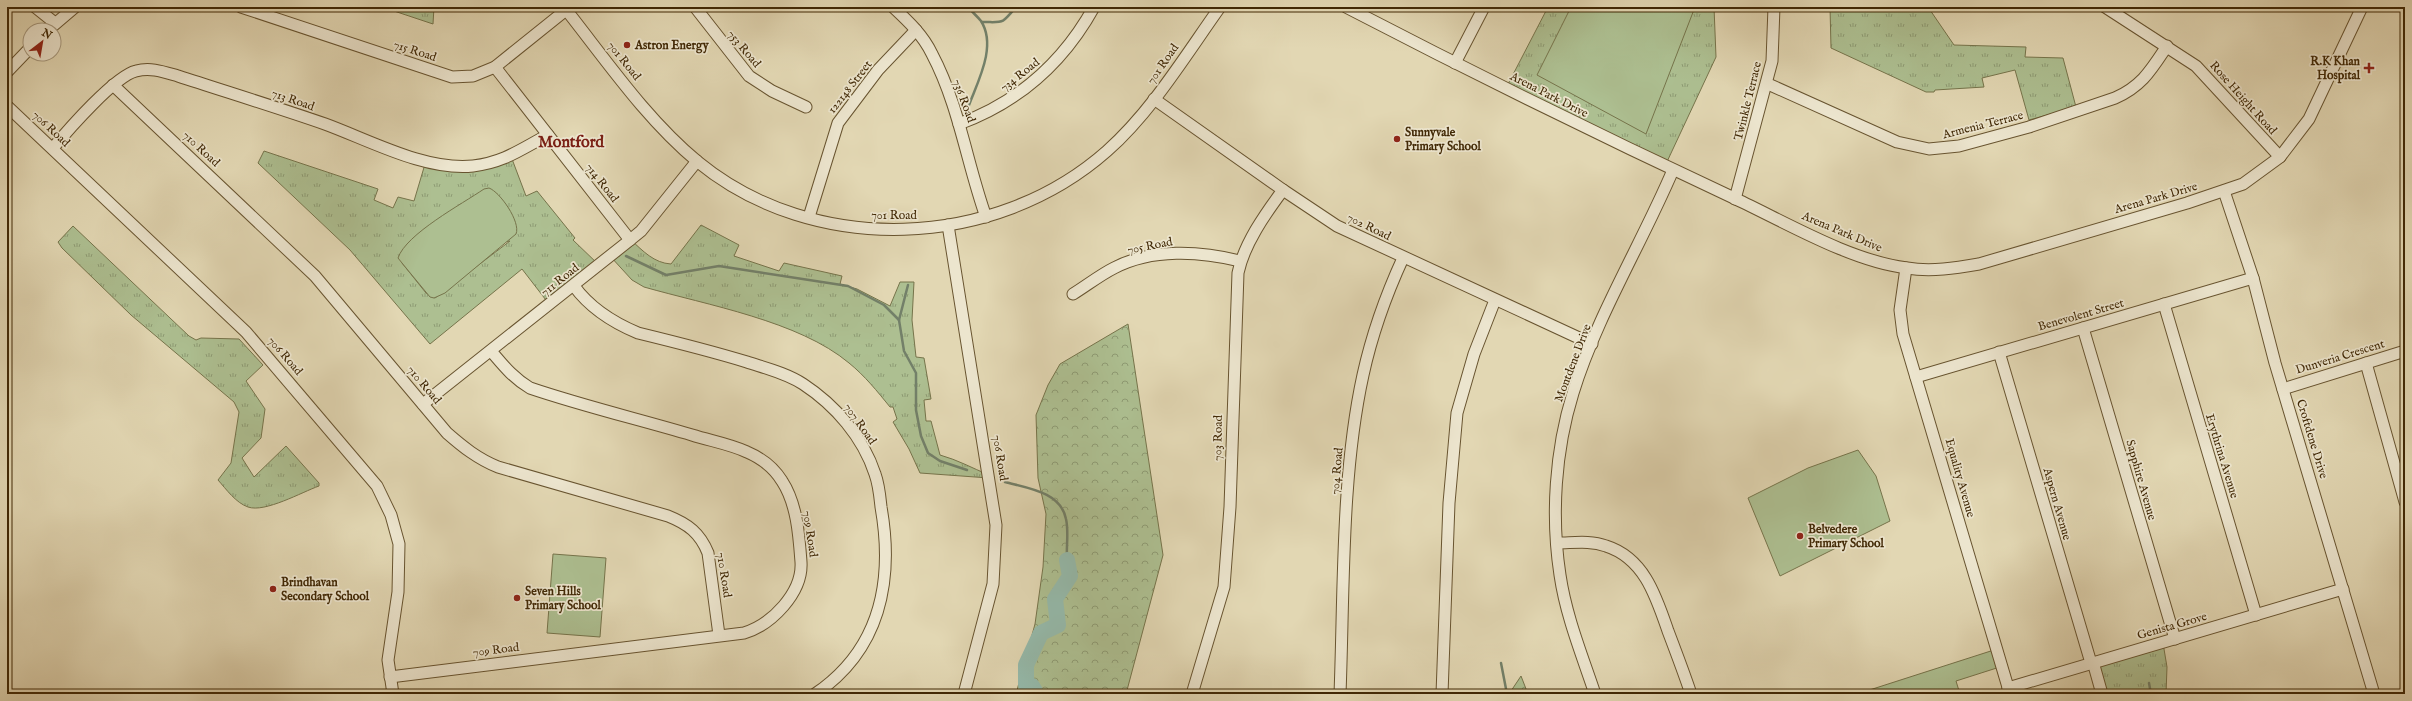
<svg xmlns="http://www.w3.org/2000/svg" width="2412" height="701" font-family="'IM FELL English',serif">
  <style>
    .grass { fill: url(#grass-tufts); stroke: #76744b; fill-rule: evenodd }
    .forest { fill: url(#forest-crowns); stroke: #76744b }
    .park { fill: #adbf91; stroke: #76744b }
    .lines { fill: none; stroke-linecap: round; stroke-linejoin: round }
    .stream { stroke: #738069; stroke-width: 2.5 }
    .river { stroke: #95baab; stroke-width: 16 }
    .minor-casing { stroke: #685430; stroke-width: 13 }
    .minor { stroke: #ece5ce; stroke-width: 11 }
    .poi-dot { fill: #8f2418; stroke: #ece5ce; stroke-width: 1.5 }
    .labels { text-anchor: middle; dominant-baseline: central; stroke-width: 3.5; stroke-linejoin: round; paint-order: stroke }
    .poi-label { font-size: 12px; font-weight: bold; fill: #402805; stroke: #ece5ce; text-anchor: start }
    .street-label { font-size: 12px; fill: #402805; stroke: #ece5ce }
    .district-label { font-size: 16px; font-weight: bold; fill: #7a1f14; stroke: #ece5ce }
  </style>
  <defs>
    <pattern id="grass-tufts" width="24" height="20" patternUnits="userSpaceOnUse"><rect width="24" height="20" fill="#adbf91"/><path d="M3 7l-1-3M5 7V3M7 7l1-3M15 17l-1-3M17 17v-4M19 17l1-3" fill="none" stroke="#8e9b74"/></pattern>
    <pattern id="forest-crowns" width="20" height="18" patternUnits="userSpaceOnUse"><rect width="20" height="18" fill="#adbf91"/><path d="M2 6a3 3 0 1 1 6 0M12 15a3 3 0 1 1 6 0" fill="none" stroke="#8e9b74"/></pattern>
  </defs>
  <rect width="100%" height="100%" fill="#e2d7b3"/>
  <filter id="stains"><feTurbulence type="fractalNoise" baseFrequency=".005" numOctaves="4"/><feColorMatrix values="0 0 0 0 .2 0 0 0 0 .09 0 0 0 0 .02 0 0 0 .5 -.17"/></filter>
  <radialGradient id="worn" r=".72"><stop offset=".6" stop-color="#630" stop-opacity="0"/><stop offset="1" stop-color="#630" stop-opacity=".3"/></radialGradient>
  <g class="grass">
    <path d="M382,7H434L433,24Z"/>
    <path d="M1548,7H1714L1716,57L1665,166L1506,88Z"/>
    <path d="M1830,7H1928L1954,45L2026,47L2025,57L2063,58L2076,107L2029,120L2015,70L1982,78L1984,87L1935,90L1934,92H1926L1831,48Z"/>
    <path d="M264,151L378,189L374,200L393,208L398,197L414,201L425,164L512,159L526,196L537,191L575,238L573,240L599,265L549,304L522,269L430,344L350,250L258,163ZM510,241L435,298L426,293L402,263Z"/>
    <path d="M701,225L739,245L734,256L779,271L784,263L842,276L840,284L857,289L890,306L900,282H914L912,320L916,357L924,358L931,399L924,400L926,421H931L940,455C958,460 972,468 989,475V478L920,473L909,449L893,422L897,419L893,407H890C877,391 865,376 849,363C799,321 707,305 644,287L632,280L610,256L631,240C643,251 654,263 671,264Z"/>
    <path d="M73,226L189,336L196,340L201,338L239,339L263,365L246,381L265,409L261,438L242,458L254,477L286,446L319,483V486C302,492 265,513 248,507C236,503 226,489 218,480L231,463L239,412L234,402L131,315L62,248L58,242Z"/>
    <path d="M2163,643L2167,667L2166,694H2101L2093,662Z"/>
  </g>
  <g class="forest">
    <path d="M1128,324L1163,555L1126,694H1016L1035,624L1043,567L1046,514L1038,478L1036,415L1048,385L1060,364Z"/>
    <path d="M1521,676L1528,694H1509Z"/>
  </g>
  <g class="park">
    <path d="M1571,7H1695L1646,134L1537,75Z"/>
    <path d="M489,188C500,192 521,222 516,234L445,293L434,298L430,297L402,263L398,258C406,234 462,204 484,189Z"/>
    <path d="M1858,450L1876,476L1890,521L1780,576L1748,498L1808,468Z"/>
    <path d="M553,554L606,558L600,637L547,633Z"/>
    <path d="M1997,649L2003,666L1956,681L1960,694H1857Z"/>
  </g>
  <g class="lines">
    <g class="stream">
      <path d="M968,7C972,12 977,16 981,21C997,46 978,81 969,105"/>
      <path d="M982,22C1004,22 1001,25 1016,7"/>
      <path d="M626,256L666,275L719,266L848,286L884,305L899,320"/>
      <path d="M908,285L899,320L904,351L916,373V410L921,436L928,453L940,461L967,470"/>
      <path d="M1005,482C1027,488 1061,492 1066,519C1069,532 1066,547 1067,560"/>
      <path d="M1501,663L1507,694"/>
      <path d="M2149,683L2151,694"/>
    </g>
    <path class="river" d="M1033,694L1035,691L1032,686L1026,684V665L1041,633L1058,625L1055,599L1070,576L1067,560"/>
    <g class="minor-casing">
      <g id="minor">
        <path d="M35,7L55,23"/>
        <path d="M241,7L452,77L473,76L495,67L566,10"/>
        <path d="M564,7C606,60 646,119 698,162C814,257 995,250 1107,151C1152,111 1185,56 1220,7"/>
        <path d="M695,7L749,76L772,91L806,107"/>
        <path d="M893,7C908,21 923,35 932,54C959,105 967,164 986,217"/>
        <path d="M1346,7C1475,74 1605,138 1736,199C1787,223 1851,261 1907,268C1931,272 1956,268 1979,264L2187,203L2243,184L2280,157L2309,119L2362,7"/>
        <path d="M2105,7L2196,66L2280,157"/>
        <path d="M48,30L75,7"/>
        <path d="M1455,63L1484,7"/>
        <path d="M495,67L630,240"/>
        <path d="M7,72L30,48"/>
        <path d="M1768,84L1897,142L1929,149L1959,146L2029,127L2115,98C2142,86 2151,70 2167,46"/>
        <path d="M113,85L315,276L447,433C463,447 478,459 498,467L668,516C688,524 700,533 708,553L719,635"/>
        <path d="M1154,99L1283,190L1337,226L1592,344"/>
        <path d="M7,106L246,332L377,486L391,515L399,544L398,592L388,660L393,694"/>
        <path d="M959,124C1019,102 1063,63 1094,7"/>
        <path d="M53,148C68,130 115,76 136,71C151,67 164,72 178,76C227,92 276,107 325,124C369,140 425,171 473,166C505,162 521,149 548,135"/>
        <path d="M2224,191L2253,278L2275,363L2374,694"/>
        <path d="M1735,199L1772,61L1774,7"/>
        <path d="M809,217L838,123L878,70L916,30"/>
        <path d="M948,225L996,525L993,584L964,694"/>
        <path d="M1906,268L1900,310L1903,334L2010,694"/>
        <path d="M574,286C590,308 614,323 638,333C675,342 711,351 747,362C765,368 786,373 803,384C835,405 863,437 875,474C879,485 880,497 881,507C894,581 880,650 815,694"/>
        <path d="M1073,294C1086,286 1100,275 1114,268C1152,248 1200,251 1240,261"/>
        <path d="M2164,304L2256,615"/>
        <path d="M2083,328L2175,639"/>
        <path d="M1999,352L2091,663"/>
        <path d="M2366,363L2405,502"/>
        <path d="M1916,377L2253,278"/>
        <path d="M2283,389L2405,351"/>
        <path d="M423,404L630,240L641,231L697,161"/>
        <path d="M1557,543C1573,543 1590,540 1606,546C1644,558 1656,596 1668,631C1676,652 1684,673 1691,694"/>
        <path d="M2093,662L2102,694"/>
        <path d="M390,677L744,633C771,625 803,593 801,562C799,535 797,504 782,481C774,468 761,458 747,452C730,444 711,441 692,435C638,419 583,406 530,388C513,378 503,365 491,351"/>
        <path d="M2008,688L2343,589"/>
        <path d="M1192,694L1224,587L1230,507L1238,273C1244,244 1265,214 1283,190"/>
        <path d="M1340,694C1344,591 1341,475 1363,375C1372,334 1386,295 1403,258"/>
        <path d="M1442,694L1449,503L1457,413L1474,354L1495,300"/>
        <path d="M1595,694C1582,655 1566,616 1560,575C1551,516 1555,451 1573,393C1596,318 1642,243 1673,170"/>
      </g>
    </g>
    <use href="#minor" class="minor"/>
  </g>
  <g class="poi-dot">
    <circle cx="627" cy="45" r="4"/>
    <path d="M2367 62h4v4h4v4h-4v4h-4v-4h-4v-4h4z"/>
    <circle cx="1397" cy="139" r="4"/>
    <circle cx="1800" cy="536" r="4"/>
    <circle cx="273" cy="589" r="4"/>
    <circle cx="517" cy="598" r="4"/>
  </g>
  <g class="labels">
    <g class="poi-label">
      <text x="635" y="45">Astron Energy</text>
      <text x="2360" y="61" text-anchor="end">R.K Khan<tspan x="2360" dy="14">Hospital</tspan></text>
      <text x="1405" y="132">Sunnyvale<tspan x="1405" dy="14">Primary School</tspan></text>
      <text x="1808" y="529">Belvedere<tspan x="1808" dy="14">Primary School</tspan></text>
      <text x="281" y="582">Brindhavan<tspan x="281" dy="14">Secondary School</tspan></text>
      <text x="525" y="591">Seven Hills<tspan x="525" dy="14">Primary School</tspan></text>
    </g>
    <g class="street-label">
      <text transform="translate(744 49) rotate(50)">753 Road</text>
      <text transform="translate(415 51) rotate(18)">715 Road</text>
      <text transform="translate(624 61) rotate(51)">701 Road</text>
      <text transform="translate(1163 64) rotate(-55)">701 Road</text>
      <text transform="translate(1020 75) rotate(-38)">734 Road</text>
      <text transform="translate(850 87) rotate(-52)">122148 Street</text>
      <text transform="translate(1549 95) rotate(27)">Arena Park Drive</text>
      <text transform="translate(2243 98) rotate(48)">Rose Height Road</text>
      <text transform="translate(293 100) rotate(19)">713 Road</text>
      <text transform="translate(964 101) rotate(70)">736 Road</text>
      <text transform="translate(1748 101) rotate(-76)">Twinkle Terrace</text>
      <text transform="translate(1983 125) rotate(-14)">Armenia Terrace</text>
      <text transform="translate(51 129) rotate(43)">706 Road</text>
      <text transform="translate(201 149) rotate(43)">710 Road</text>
      <text transform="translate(602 183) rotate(52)">714 Road</text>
      <text transform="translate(2156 198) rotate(-16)">Arena Park Drive</text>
      <text x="894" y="215">701 Road</text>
      <text transform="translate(1369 227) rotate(26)">702 Road</text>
      <text transform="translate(1842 232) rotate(23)">Arena Park Drive</text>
      <text transform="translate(1150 246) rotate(-11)">705 Road</text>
      <text transform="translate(560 280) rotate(-38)">711 Road</text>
      <text transform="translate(2081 315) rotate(-16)">Benevolent Street</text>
      <text transform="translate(285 356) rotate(49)">706 Road</text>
      <text transform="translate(2340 357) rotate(-17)">Dunveria Crescent</text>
      <text transform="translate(1573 363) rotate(-69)">Montdene Drive</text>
      <text transform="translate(424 385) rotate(50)">710 Road</text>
      <text transform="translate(860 424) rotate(55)">707 Road</text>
      <text transform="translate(1218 438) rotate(-89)">703 Road</text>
      <text transform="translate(2312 439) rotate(73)">Croftdene Drive</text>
      <text transform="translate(2222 456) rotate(73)">Erythrina Avenue</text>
      <text transform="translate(1000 458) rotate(81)">706 Road</text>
      <text transform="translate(1337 471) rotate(-85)">704 Road</text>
      <text transform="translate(1960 478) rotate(74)">Equality Avenue</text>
      <text transform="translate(2141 480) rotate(74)">Sapphire Avenue</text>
      <text transform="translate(2057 504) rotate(74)">Aspern Avenue</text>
      <text transform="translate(810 534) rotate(82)">709 Road</text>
      <text transform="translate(724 575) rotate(81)">710 Road</text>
      <text transform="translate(2172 626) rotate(-16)">Genista Grove</text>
      <text transform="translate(496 650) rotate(-7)">709 Road</text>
    </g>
    <g class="district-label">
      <text x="571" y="143">Montford</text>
    </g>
  </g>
  <rect width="2412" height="701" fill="none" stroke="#e2d7b3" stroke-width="24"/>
  <rect x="8" y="8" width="2396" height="685" fill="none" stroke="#402805" stroke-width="2"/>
  <rect x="12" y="12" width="2388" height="677" fill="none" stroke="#402805"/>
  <g transform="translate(42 42) rotate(31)"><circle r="19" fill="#ece5ce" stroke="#a7997e"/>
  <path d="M0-3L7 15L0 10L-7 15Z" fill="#8f2418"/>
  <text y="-6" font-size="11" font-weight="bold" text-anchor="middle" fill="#402805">N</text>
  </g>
  <rect width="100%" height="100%" filter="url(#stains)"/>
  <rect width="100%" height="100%" fill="url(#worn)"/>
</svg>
